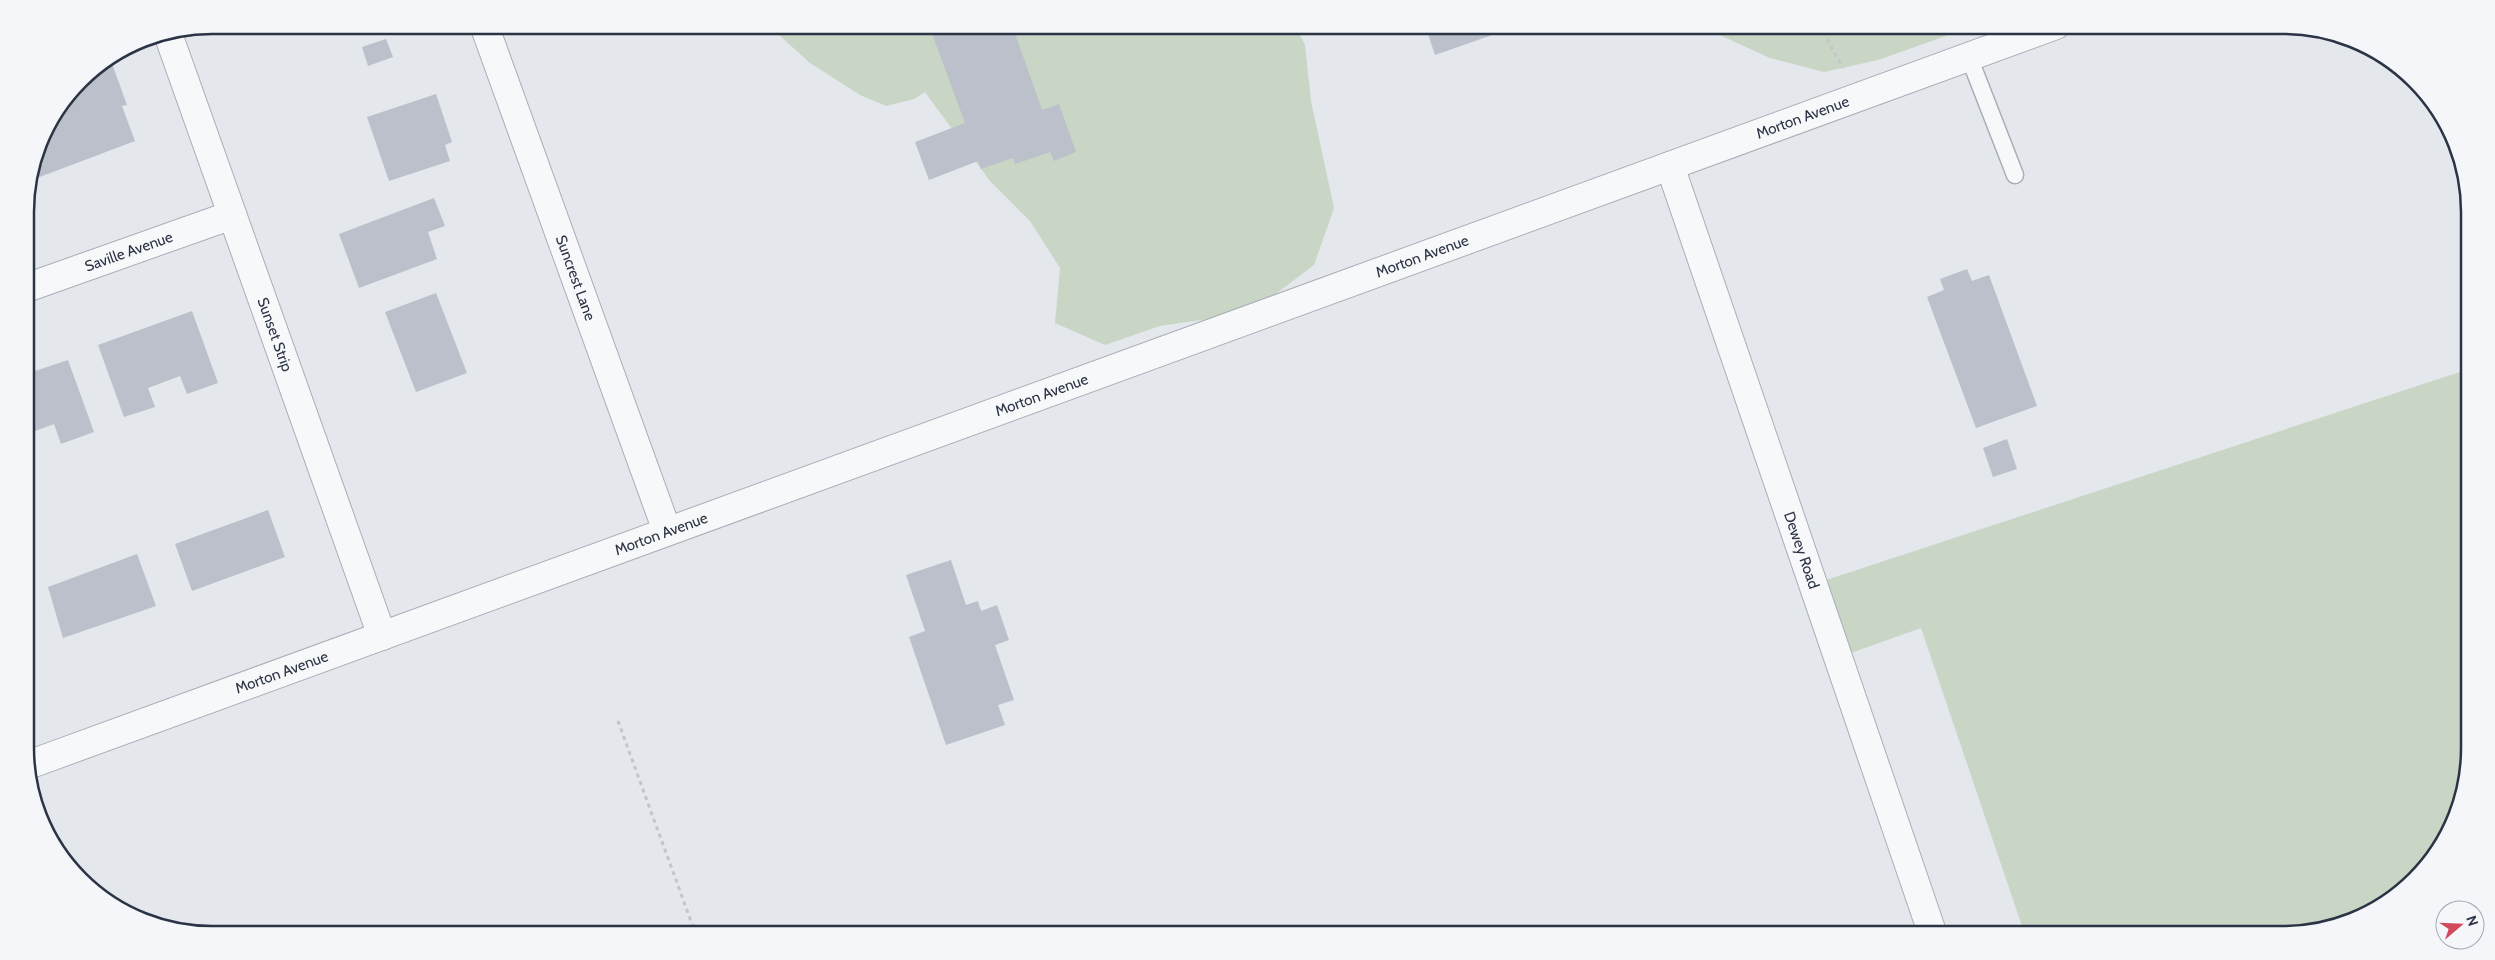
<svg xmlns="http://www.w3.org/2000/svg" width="2495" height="960" font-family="Cabin,sans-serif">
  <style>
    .green { fill: #c9d6c5 }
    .building { fill: #bbc0ca }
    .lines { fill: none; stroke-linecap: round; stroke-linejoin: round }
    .service-casing { stroke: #a9aeb7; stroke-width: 19 }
    .minor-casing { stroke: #a9aeb7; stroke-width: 30 }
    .path { stroke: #c2c5cb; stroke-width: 3; stroke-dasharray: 4 4; stroke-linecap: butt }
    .service { stroke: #f7f8fa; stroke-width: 16 }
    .minor { stroke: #f7f8fa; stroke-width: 28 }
    .labels { text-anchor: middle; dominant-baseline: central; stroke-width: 4; stroke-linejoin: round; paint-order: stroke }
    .street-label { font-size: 15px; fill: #2b3445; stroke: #f4f6f9 }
    .rim { fill: none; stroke: #2b3445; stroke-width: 2.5 }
  </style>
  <rect width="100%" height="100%" fill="#e4e7ec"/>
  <g class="green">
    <path d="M768,25H1295L1305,45L1311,101L1334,208L1314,265L1269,299L1215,318L1160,326L1105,345L1055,323L1060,268L1030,221L990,181L925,92L914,99L886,106L860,95L810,63Z"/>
    <path d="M1687,25H1977L1878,60L1824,72L1770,58L1713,32Z"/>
    <path d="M2469,369L2470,748L2460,808L2431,862L2397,896L2343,925L2295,935H2025L1921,628L1834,659L1811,585Z"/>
  </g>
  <g class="building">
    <path d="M948,25H1012L1042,110L1059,104L1076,152L1054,161L1050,152L1015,164L1013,158L981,169L978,161L929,180L915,142L965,123L931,31Z"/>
    <path d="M1425,25H1492L1495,34L1435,55Z"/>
    <path d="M386,39L393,57L368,66L362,47Z"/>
    <path d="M110,58L127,105L122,106L135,141L37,178L34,168L44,129L89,72Z"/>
    <path d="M436,94L452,142L445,145L450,161L389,181L367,117Z"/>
    <path d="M434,198L445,226L428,232L437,259L359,288L339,234Z"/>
    <path d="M1967,269L1972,281L1989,275L2037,406L1976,428L1927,297L1944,290L1940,279Z"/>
    <path d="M436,293L467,373L416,392L385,312Z"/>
    <path d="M192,311L218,383L187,394L180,376L148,388L155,407L124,417L98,345Z"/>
    <path d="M68,360L94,432L61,444L54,424L27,434L26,374Z"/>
    <path d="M2007,439L2017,469L1993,477L1983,448Z"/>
    <path d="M268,510L285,557L192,591L175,544Z"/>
    <path d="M137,554L156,606L63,638L48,587Z"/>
    <path d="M951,560L966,605L978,601L981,611L997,605L1009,640L995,645L1014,700L998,705L1005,725L946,745L909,637L925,631L906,575Z"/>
    <path d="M28,628L34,646L28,648Z"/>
  </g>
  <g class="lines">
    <g class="service-casing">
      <path id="service" d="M1969,57L2015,175"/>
    </g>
    <g class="minor-casing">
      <g id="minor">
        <path id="s1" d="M484,25L667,531"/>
        <path id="s2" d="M168,34L382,636"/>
        <path id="s3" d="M1670,166L1933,935"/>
        <path id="s4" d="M26,288L232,215"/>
        <path id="s5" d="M28,765L2056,25"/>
      </g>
    </g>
    <g class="path">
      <path d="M1819,25L1843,68"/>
      <path d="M618,721L696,935"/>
    </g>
    <use href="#service" class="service"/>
    <use href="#minor" class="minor"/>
  </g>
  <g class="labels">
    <g class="street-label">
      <text stroke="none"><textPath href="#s5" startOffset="1889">Morton Avenue</textPath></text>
      <text stroke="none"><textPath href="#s4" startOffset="109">Saville Avenue</textPath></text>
      <text stroke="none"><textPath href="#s5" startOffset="1484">Morton Avenue</textPath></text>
      <text stroke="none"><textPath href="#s1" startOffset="269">Suncrest Lane</textPath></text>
      <text stroke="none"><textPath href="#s2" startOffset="319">Sunset Strip</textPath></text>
      <text stroke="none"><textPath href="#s5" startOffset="1079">Morton Avenue</textPath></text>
      <text stroke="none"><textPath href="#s5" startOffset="674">Morton Avenue</textPath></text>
      <text stroke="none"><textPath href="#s3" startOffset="406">Dewey Road</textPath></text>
      <text stroke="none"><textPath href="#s5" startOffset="270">Morton Avenue</textPath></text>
    </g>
  </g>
  <path d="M0 0H2495V960H0ZM212 34H2283A178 178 0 0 1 2461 212V748A178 178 0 0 1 2283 926H212A178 178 0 0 1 34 748V212A178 178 0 0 1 212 34Z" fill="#f4f6f9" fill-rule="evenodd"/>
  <path class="rim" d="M212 34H2283A178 178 0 0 1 2461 212V748A178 178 0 0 1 2283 926H212A178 178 0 0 1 34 748V212A178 178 0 0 1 212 34Z"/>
  <g transform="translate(2460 925) rotate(71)"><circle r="24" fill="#f4f6f9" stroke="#a4a8b1"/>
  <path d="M0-4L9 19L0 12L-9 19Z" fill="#d1495b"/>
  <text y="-8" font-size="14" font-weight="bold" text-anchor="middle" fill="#2b3445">N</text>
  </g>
</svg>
